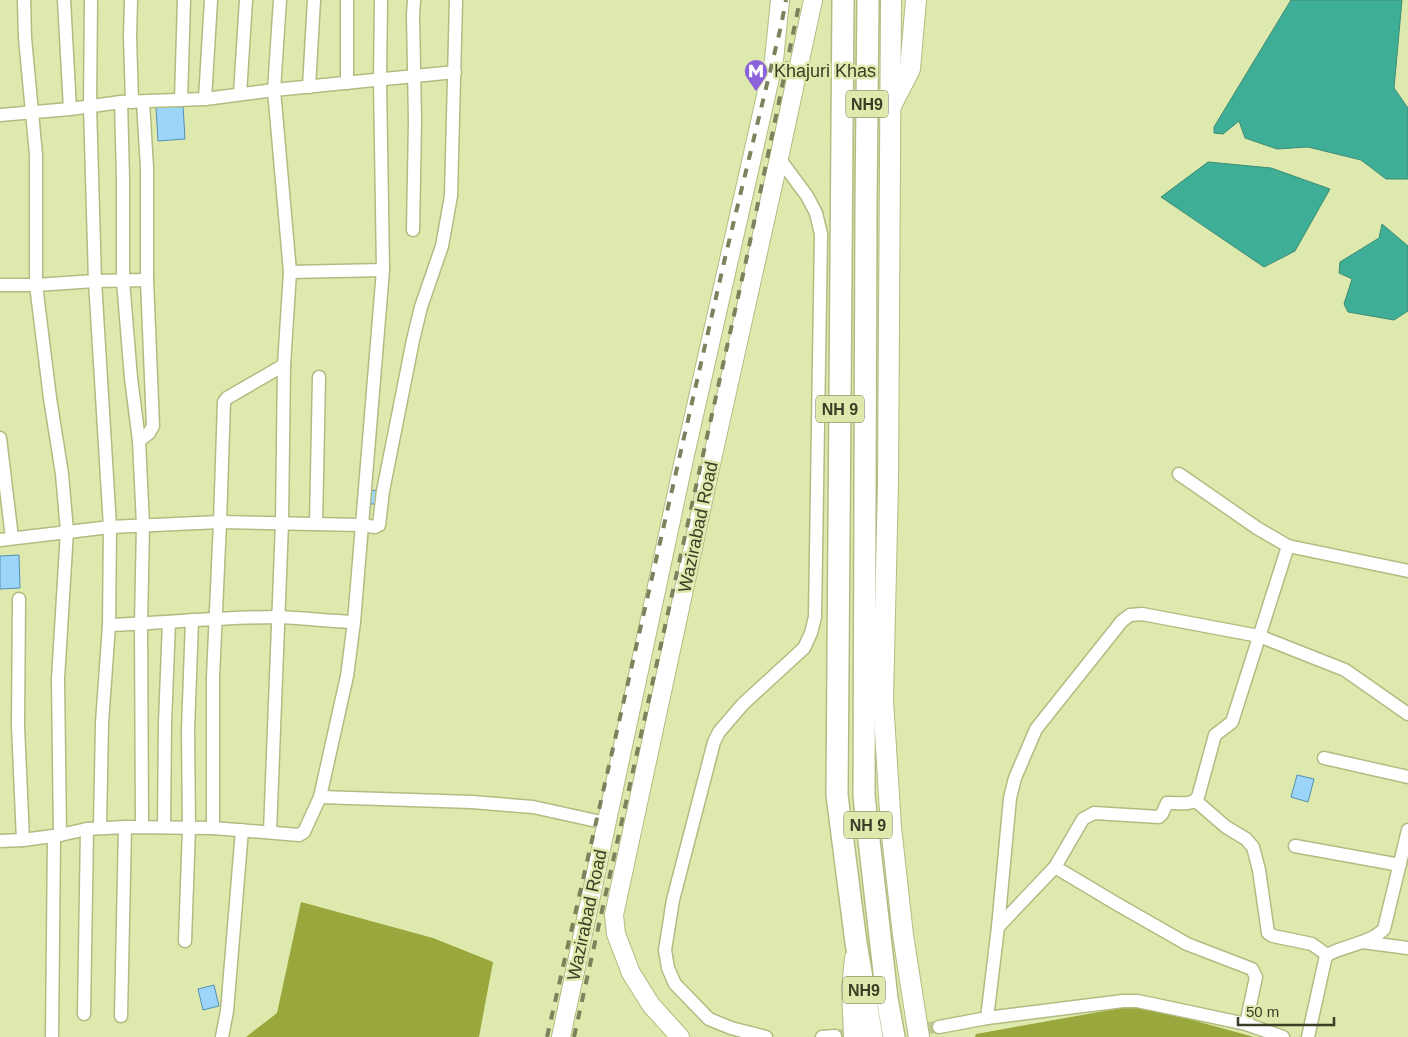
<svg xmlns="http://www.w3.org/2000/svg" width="1408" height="1037" font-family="Arial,sans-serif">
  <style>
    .forest { fill: #99a73c }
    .water { fill: #3fae96; stroke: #3e8c74 }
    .building { fill: #9bd5fa; stroke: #578fb1 }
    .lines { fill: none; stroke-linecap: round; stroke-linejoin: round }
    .minor-tunnel { stroke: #bdc792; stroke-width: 12; stroke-dasharray: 12 6; stroke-linecap: butt }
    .minor-casing { stroke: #b1bc82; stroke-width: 15 }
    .secondary-casing { stroke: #b1bc82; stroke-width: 20 }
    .primary-casing { stroke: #b1bc82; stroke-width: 22 }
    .trunk-casing { stroke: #b1bc82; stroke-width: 24 }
    .minor { stroke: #fff; stroke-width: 12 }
    .secondary { stroke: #fff; stroke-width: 18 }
    .primary { stroke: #fff; stroke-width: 20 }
    .trunk { stroke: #fff; stroke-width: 21 }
    .rail { stroke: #7b825c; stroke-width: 4; stroke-dasharray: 9 9; stroke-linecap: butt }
    .labels { text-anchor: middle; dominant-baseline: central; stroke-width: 5; stroke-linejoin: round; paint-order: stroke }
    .shield { fill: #dee9ad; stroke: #6b714e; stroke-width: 1 }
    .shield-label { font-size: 16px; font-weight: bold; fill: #3a3e26 }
    .poi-label { font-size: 18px; fill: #3a3e26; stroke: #dee9ad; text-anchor: start }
    .street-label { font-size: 18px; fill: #3a3e26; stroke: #dee9ad }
  </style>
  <rect width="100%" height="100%" fill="#dee9ad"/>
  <g class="forest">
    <path d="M301,902L433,938L493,962L479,1037H246L277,1013Z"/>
    <path d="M1138,1005L1254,1037H975L976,1034Z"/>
  </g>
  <g class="water">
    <path d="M1291,0H1402L1394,88L1408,108V179H1386L1361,160L1308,147L1277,149L1245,138L1239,121L1223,134L1214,133V127Z"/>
    <path d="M1208,162L1271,168L1330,189L1295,251L1264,267L1161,197Z"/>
    <path d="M1382,224L1408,246V311L1394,320L1348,312L1344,304L1352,279L1339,273L1340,262L1379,238Z"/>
  </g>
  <g class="building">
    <path d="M183,105L185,139L158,141L156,107Z"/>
    <path d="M378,490L379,504H368L367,491Z"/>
    <path d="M19,555L20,588L0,589V556Z"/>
    <path d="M1297,775L1314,779L1308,802L1291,797Z"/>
    <path d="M214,985L219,1006L203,1010L198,989Z"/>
  </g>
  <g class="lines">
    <path class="minor-tunnel" d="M835,1036L939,1027"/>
    <g class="minor-casing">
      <g id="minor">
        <path d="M24,0L25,38L36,155V285L50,398L62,474L67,531L58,679L60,835"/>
        <path d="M64,0L70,109"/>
        <path d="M91,0L90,106L95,281L110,527L109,625L102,723L100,827"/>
        <path d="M131,0L130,37L132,102"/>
        <path d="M347,0V83"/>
        <path d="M309,87L314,0"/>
        <path d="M240,94L246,0"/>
        <path d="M205,99L211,0"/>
        <path d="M181,100L184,0"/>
        <path d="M121,102L123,178V281L131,378L139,441"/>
        <path d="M0,115L70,109L121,102L205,99L274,90L455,72"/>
        <path d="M413,230L415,121L413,15L414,0"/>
        <path d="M290,272L383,270"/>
        <path d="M0,285H36L95,281L147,280"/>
        <path d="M0,438L12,538"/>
        <path d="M1179,474L1257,528L1288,546"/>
        <path d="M316,524L319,377"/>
        <path d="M0,540L110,527L220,522L361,525L375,527L379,525L383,491L413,340L421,307L442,246L451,196L456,0"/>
        <path d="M19,599L18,726L23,840"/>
        <path d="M109,625C166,623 221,617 277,617C303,618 328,621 354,622"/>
        <path d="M1324,758L1408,777"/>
        <path d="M320,797L472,802L533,807L606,823"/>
        <path d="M1196,801L1226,827L1246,839L1253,847L1259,870L1268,933L1273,936L1312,944L1327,955"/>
        <path d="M142,827L141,624L143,525L139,441L149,433L153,426L147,280V168L143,102"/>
        <path d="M164,827L165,723L169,622"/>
        <path d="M213,828V677L220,522L224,402L227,398L284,365"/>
        <path d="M270,832L282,523L284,365L290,272L274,90L280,0"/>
        <path d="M0,841L23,840L60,835L87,829L125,827L213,828L299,835L304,832L320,797L347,676L354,622L383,270L380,80L381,0"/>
        <path d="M1295,846L1400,865"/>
        <path d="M1055,867L1117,904L1187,944L1252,969L1256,977L1246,1024"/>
        <path d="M998,927L1055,867L1083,819L1094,813L1159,817L1162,814L1167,803C1178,802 1191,807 1198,797L1215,735L1232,722L1288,546L1408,571"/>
        <path d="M185,941L189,828L188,730L192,620"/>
        <path d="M1362,942L1408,948"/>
        <path d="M84,1014L87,829"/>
        <path d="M121,1016L125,827"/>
        <path d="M987,1018L998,927L1010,798L1015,778L1036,729L1122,621L1130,615L1142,614L1259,636L1345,670L1408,714"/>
        <path d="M939,1027L987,1018L1123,1001H1137L1152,1004L1246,1024L1283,1037"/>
        <path d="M52,1037L54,836"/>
        <path d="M222,1037L227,1011L242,830"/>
        <path d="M766,1037L731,1028L709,1019L675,984L668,968L665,950L673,900L714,742L719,732L743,704L804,648L811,633L815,617L821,234L816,213L807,196L779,158"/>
        <path d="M822,1037L835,1036"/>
        <path d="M1308,1037L1325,960L1327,955C1343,946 1371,943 1384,929L1408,830"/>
      </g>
    </g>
    <g class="secondary-casing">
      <g id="secondary">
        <path d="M561,1037L683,464L774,60L780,0"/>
        <path d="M680,1037L651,1005L631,973L616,934L614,915L709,473L779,158L813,0"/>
        <path d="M853,1037L851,988L854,958"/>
      </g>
    </g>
    <g class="primary-casing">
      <g id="primary">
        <path d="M891,0L888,483L883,700L891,827L903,935L919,1037"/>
        <path d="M891,106L910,69L916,0"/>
      </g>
    </g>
    <g class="trunk-casing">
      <g id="trunk">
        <path d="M843,0L837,795L856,943L872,1037"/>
        <path d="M868,0L866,207L864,796L887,998L894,1037"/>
      </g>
    </g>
    <use href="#minor" class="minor"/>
    <use href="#secondary" class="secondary"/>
    <use href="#primary" class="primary"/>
    <use href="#trunk" class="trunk"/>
    <g class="rail">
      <path d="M547,1037L725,258L781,26L786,0"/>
      <path d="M574,1037L746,261L800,0"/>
    </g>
  </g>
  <defs>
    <g id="metro-pin" transform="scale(1.25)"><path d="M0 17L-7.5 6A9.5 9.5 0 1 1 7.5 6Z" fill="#8c62dc" stroke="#dee9ad"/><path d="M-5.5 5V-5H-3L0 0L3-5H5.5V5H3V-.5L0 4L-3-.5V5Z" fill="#fff"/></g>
  </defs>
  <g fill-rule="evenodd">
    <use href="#metro-pin" x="756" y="71"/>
  </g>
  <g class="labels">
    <g class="shield">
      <rect x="846" y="90.5" width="42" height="27" rx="4"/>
      <rect x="816" y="395.5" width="48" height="27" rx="4"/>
      <rect x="844" y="811.5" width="48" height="27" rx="4"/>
      <rect x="843" y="976.5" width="42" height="27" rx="4"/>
    </g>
    <g class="shield-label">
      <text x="867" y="104">NH9</text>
      <text x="840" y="409">NH 9</text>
      <text x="868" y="825">NH 9</text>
      <text x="864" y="990">NH9</text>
    </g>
    <g class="poi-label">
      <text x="774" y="71">Khajuri Khas</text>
    </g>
    <g class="street-label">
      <text transform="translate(698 527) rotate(-78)">Wazirabad Road</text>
      <text transform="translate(587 915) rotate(-78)">Wazirabad Road</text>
    </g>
  </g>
  <path d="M1238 1017v8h96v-8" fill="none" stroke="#3a3e26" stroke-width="2.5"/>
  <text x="1246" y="1017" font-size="15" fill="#3a3e26" stroke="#dee9ad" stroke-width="4" paint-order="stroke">50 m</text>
</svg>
